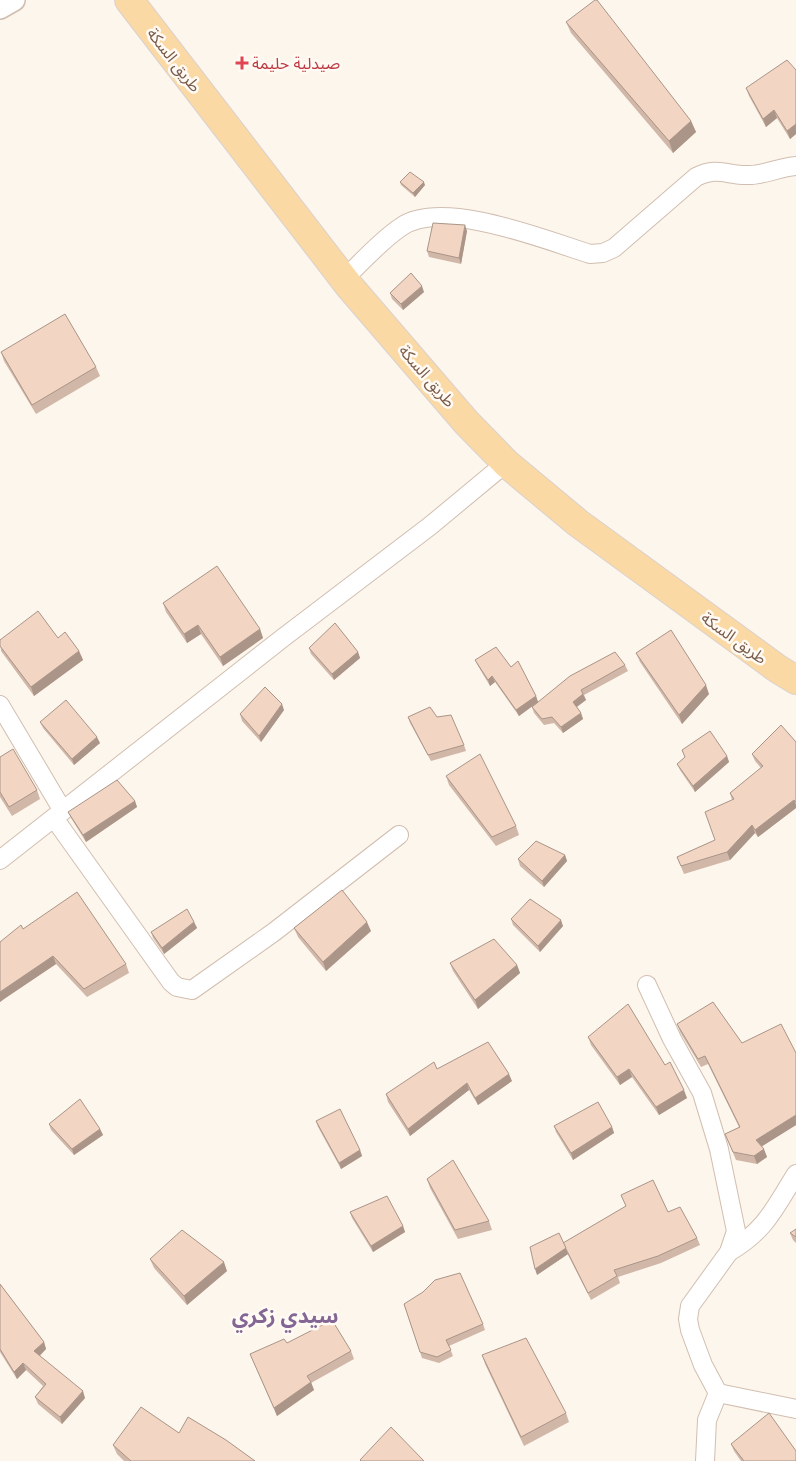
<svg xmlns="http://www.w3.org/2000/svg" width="796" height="1461" font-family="'Fira Sans','Noto Sans Arabic',sans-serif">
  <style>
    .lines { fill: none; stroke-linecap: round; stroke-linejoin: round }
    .minor-casing { stroke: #d1beb0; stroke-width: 20 }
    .tertiary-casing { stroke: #d1beb0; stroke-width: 24 }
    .primary-casing { stroke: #dad1cd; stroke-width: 30 }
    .minor { stroke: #fff; stroke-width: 18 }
    .tertiary { stroke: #fff; stroke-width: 21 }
    .primary { stroke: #fbd9a5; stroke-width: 28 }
    .wall { fill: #d1b7a8 }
    .shaded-wall { fill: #aa9588 }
    .building { fill: #f3d5c3; stroke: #aa9588 }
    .health-dot { fill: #e0444e; stroke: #fffaf3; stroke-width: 2 }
    .labels { text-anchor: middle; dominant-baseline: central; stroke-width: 5; stroke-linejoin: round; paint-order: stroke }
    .street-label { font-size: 16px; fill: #7a5c4d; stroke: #fffaf3 }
    .health-label { font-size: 16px; fill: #be3a42; stroke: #fffaf3; text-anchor: start }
    .district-label { font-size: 21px; font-weight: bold; fill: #846695; stroke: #fffaf3 }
  </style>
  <rect width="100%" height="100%" fill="#fdf6ec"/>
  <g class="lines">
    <g class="minor-casing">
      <g id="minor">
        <path d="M344,279C362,262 380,241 401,227C441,198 546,240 590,254L603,253L614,248L696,177C718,166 728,176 749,175C765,175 780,167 796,166"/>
        <path d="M0,705L63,811"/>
        <path d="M54,818L171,982L177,987L192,990L274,932L399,835"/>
        <path d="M0,860L284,637L430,526L506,463"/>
        <path d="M647,985L672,1039L702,1093L719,1149L736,1231L729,1252L690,1306L688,1319L690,1330L703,1365L718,1393L707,1420L705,1461"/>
        <path d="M729,1252C766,1230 774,1209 796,1174"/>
        <path d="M718,1393L796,1409"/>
      </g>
    </g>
    <g class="tertiary-casing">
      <path id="tertiary" d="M0,8L14,0"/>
    </g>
    <g class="primary-casing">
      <path id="primary" d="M129,0L350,287L466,422L506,463L578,523L778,669L796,680"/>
    </g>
    <use href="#minor" class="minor"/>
    <use href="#tertiary" class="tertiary"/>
    <use href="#primary" class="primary"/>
  </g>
  <g class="wall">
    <path d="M566,22L691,121L696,132L673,153L571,33Z"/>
    <path d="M796,70V134L790,139L777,118L766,127L749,96L746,88Z"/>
    <path d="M400,182L425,185L415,197L401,185Z"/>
    <path d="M467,231L461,264L429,257L427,251Z"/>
    <path d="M424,292L403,310L392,299L390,293Z"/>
    <path d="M1,352L96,367L100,376L36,414L4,361Z"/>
    <path d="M163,603L260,629L263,638L223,666L201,634L187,643L166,612Z"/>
    <path d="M58,638L79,651L83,660L34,696L1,651L0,640Z"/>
    <path d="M309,648L358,652L360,658L334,680L311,654Z"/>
    <path d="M636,653L709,694L682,724L640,662Z"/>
    <path d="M475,660L511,667L536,696L538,702L625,665L628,671L584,695L586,700L577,707L581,713L583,719L563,733L554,723L544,725L534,713L532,707L534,705L519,716L495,682L490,686L478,666Z"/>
    <path d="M284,710L261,742L242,721L240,714Z"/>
    <path d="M408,717H437L464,745L466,751L431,761L410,723Z"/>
    <path d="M40,722L100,743L74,765L43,728Z"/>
    <path d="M796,742V808L758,837L755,833L730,860L684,874L677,857L715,840L732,800L730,793L761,768L755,761L752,754Z"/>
    <path d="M682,750L727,756L729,762L695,792L680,770L677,764L685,757Z"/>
    <path d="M0,757L37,790L40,799L12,816L0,797Z"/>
    <path d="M446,776L516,826L519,835L496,846L449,785Z"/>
    <path d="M135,801L137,807L86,842L71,818L68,812Z"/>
    <path d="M565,855L567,861L544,887L520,866L518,859Z"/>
    <path d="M511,919L563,926L540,952L513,925Z"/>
    <path d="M194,922L197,928L164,954L153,938L151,932Z"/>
    <path d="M294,928L371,931L326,971L298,937Z"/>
    <path d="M23,929L126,964L129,973L87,997L56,964L4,999L0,1002V942Z"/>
    <path d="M450,963L517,965L520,973L478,1009L453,971Z"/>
    <path d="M677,1024L742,1043L796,1053V1125L762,1146L767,1157L757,1164L736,1160L725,1134L739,1127L708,1064L701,1067L680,1032Z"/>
    <path d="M588,1037L665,1065L687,1098L659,1115L632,1077L620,1085L591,1045Z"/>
    <path d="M437,1069L512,1081L478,1105L469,1090L410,1136L388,1102L386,1094Z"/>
    <path d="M316,1121L360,1150L362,1156L341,1169L318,1127Z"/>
    <path d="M49,1124L100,1129L103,1135L74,1155L51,1130Z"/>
    <path d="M554,1126L612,1127L614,1133L573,1160L556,1132Z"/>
    <path d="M427,1179L489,1221L492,1230L458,1239L430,1188Z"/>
    <path d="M621,1195L668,1212L697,1238L700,1245L661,1263L618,1277L620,1283L591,1300L567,1253L568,1254L537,1275L564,1244L626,1206Z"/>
    <path d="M350,1212L403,1226L405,1232L373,1252L352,1218Z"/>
    <path d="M796,1229V1243L793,1240L790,1233Z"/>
    <path d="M150,1259L227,1271L187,1305L154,1268Z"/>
    <path d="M0,1284L44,1342L46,1349L40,1356L85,1398L62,1424L38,1404L35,1397L43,1386L26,1370L17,1379L0,1352Z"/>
    <path d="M404,1304L483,1324L485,1330L449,1346L453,1356L439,1363L422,1358Z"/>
    <path d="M287,1343L351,1351L354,1359L311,1383L314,1390L277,1416L250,1354Z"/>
    <path d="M482,1355L566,1413L569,1422L524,1446L485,1364Z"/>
    <path d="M179,1433L255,1461H124L117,1454L113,1445Z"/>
    <path d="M731,1444L796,1461H741L734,1451Z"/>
  </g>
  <g class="shaded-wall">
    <path d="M774,110L777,118L766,127L763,119Z"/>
    <path d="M691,121L696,132L673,153L669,141Z"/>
    <path d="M796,124V134L790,139L787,131Z"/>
    <path d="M424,182L425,185L415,197L413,193Z"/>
    <path d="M465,225L467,231L461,264L459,258Z"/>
    <path d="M422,286L424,292L403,310L401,304Z"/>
    <path d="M198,625L201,634L187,643L184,634Z"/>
    <path d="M260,629L263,638L223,666L220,657Z"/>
    <path d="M79,651L83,660L34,696L31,687Z"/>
    <path d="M358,652L360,658L334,680L332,674Z"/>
    <path d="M492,676L495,682L490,686L488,680Z"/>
    <path d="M706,685L709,694L682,724L679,715Z"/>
    <path d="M583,694L586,700L575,708L573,702Z"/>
    <path d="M536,696L538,702L519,716L516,710Z"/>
    <path d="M282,704L284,710L261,742L259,736Z"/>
    <path d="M581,713L583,719L563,733L561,727Z"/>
    <path d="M97,737L100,743L74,765L72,759Z"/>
    <path d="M727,756L729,762L695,792L693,786Z"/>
    <path d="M794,800L796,805V808L758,837L755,830Z"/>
    <path d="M135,801L137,807L86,842L83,835Z"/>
    <path d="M752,825L755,833L730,860L727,852Z"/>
    <path d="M565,855L567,861L544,887L542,881Z"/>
    <path d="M561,920L563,926L540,952L538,946Z"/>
    <path d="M194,922L197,928L164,954L162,948Z"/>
    <path d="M367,922L371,931L326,971L323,962Z"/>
    <path d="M53,956L56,964L4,999L0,1002V992Z"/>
    <path d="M517,965L520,973L478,1009L475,1000Z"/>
    <path d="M629,1069L632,1077L620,1085L617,1077Z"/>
    <path d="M509,1074L512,1081L478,1105L475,1098Z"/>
    <path d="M467,1083L469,1090L410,1136L408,1129Z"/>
    <path d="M684,1090L687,1098L659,1115L656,1107Z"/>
    <path d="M796,1115V1125L759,1148L756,1140Z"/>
    <path d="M612,1127L614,1133L573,1160L571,1153Z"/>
    <path d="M100,1129L103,1135L74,1155L72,1149Z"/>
    <path d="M764,1149L767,1157L757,1164L754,1156Z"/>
    <path d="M360,1150L362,1156L341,1169L339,1163Z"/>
    <path d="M403,1226L405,1232L373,1252L371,1246Z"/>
    <path d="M566,1248L568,1254L537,1275L535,1269Z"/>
    <path d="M224,1262L227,1271L187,1305L184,1296Z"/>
    <path d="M44,1342L46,1349L37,1358L34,1351Z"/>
    <path d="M23,1363L26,1370L17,1379L14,1372Z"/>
    <path d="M311,1382L314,1390L277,1416L274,1408Z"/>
    <path d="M83,1391L85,1398L62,1424L60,1417Z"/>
  </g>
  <g class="building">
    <path d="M595,0H597L691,121L669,141L566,22Z"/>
    <path d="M787,60L796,70V124L787,131L774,110L763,119L746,88Z"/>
    <path d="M410,172L424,182L413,193L400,182Z"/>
    <path d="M433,223L465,225L459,258L427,251Z"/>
    <path d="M411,273L422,286L401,304L390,293Z"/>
    <path d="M65,314L96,367L32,405L1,352Z"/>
    <path d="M217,566L260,629L220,657L198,625L184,634L163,603Z"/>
    <path d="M38,611L58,638L65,632L79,651L31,687L0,646V640Z"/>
    <path d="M335,623L358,652L332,674L309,648Z"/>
    <path d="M671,630L706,685L679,715L636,653Z"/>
    <path d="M496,647L511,667L518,661L536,696L516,710L492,676L488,680L475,660Z"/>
    <path d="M615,652L625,665L581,690L583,694L573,702L581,713L561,727L552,717L542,719L532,707L570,676Z"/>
    <path d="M265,687L282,704L259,736L240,714Z"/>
    <path d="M66,700L97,737L72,759L40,722Z"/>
    <path d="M430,707L437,717L451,715L464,745L428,755L408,717Z"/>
    <path d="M781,725L796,742V802L794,800L755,830L752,825L727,852L681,866L677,857L715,840L705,812L734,799L730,793L763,766L752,754Z"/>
    <path d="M710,731L727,756L693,786L677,764L685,757L682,750Z"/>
    <path d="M13,749L37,790L9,807L0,792V757Z"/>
    <path d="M480,754L516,826L492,837L446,776Z"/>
    <path d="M117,780L135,801L83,835L68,812Z"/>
    <path d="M536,841L565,855L542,881L518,859Z"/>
    <path d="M342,890L367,922L323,962L294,928Z"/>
    <path d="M77,892L126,964L84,989L53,956L0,992V942L21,925L23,929Z"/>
    <path d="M530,899L561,920L538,946L511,919Z"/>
    <path d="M187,909L194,922L162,948L151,932Z"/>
    <path d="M494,939L517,965L475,1000L450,963Z"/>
    <path d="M713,1002L742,1043L781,1024L796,1053V1115L756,1140L764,1149L754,1156L733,1152L725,1134L740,1127L705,1056L698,1059L677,1024Z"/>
    <path d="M628,1004L665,1065L670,1062L684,1090L656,1107L629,1069L617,1077L588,1037Z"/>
    <path d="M488,1042L509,1074L475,1098L467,1083L408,1129L386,1094L434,1062L437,1069Z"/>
    <path d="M80,1099L100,1129L72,1149L49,1124Z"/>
    <path d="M598,1102L612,1127L571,1153L554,1126Z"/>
    <path d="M340,1109L360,1150L339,1163L316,1121Z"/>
    <path d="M453,1160L489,1221L455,1230L427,1179Z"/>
    <path d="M653,1180L668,1212L680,1207L697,1238L658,1256L614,1270L617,1276L588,1293L563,1243L626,1206L621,1195Z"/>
    <path d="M387,1196L403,1226L371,1246L350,1212Z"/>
    <path d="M796,1229V1237L790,1233Z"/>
    <path d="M182,1230L224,1262L184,1296L150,1259Z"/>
    <path d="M559,1233L566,1248L535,1269L530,1247Z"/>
    <path d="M460,1273L483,1324L446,1340L451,1350L437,1357L420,1352L404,1304L423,1292L435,1280Z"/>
    <path d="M0,1284L44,1342L34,1351L83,1391L60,1417L35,1397L46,1384L23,1363L14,1372L0,1349Z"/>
    <path d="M332,1320L351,1351L307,1376L311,1382L274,1408L250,1354L284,1339L287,1343Z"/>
    <path d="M526,1338L566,1413L521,1437L482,1355Z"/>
    <path d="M141,1407L179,1433L188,1417L226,1440L255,1461H131L113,1445Z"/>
    <path d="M769,1413L796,1451V1461H744L731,1444Z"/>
    <path d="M391,1427L424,1461H361L360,1460Z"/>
  </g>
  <path class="health-dot" d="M239.5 55.5h5v5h5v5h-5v5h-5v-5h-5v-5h5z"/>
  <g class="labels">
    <g class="street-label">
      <text transform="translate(174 60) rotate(52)">طريق السكة</text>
      <text transform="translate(427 376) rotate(49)">طريق السكة</text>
      <text transform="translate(734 638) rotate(36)">طريق السكة</text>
    </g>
    <g class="health-label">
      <text x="252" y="63">صيدلية حليمة</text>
    </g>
    <g class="district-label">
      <text x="285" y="1316">سيدي زكري</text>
    </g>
  </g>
</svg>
